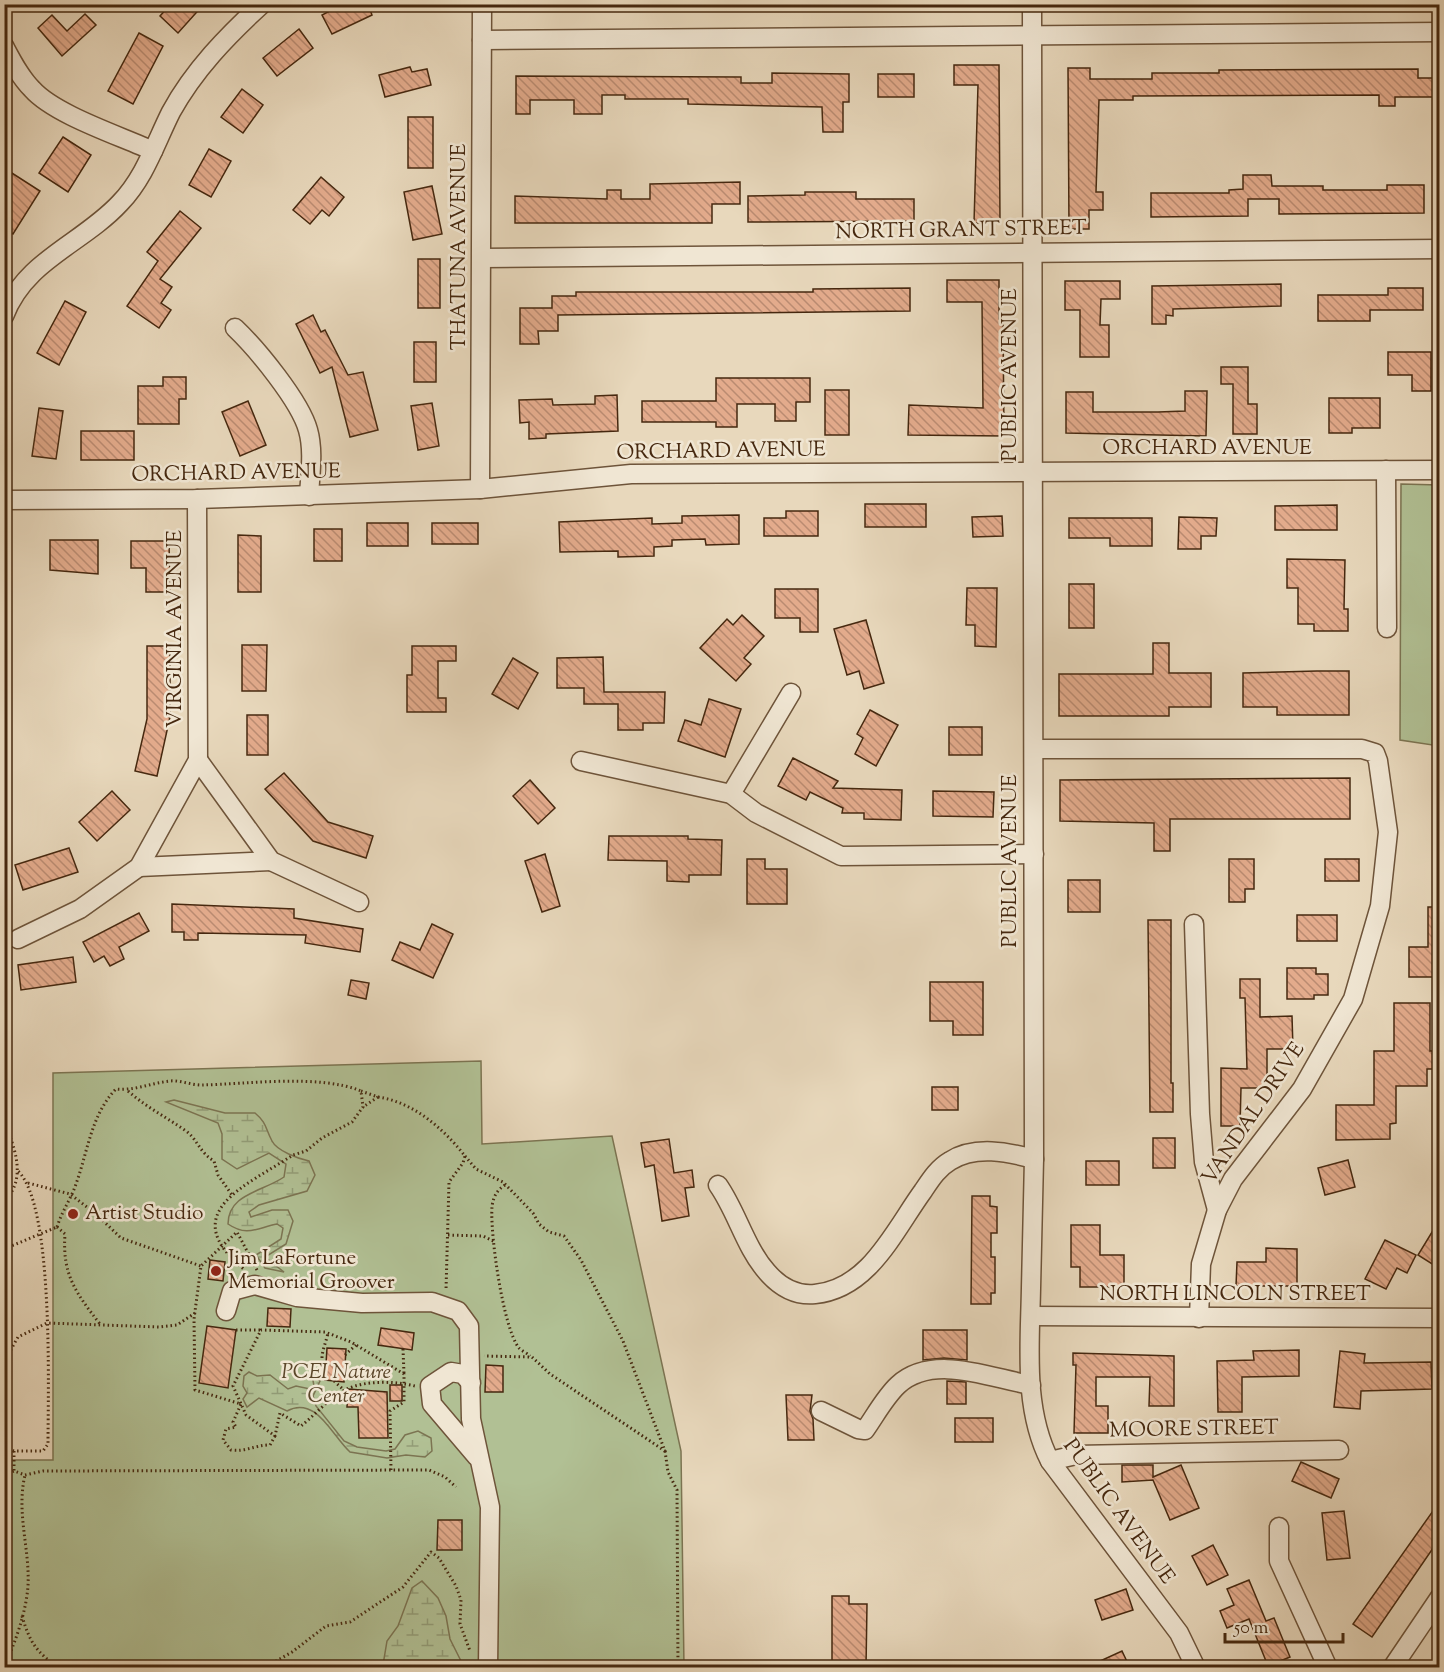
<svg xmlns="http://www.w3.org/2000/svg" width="1444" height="1672" font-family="'Sorts Mill Goudy',serif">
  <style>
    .green { fill: #b1c094; stroke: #7c7452; stroke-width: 1.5 }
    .wetland { fill: url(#wetland-marsh); stroke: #7c7452; stroke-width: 1.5 }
    .building { fill: url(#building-back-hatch); stroke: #46280f; stroke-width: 1.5 }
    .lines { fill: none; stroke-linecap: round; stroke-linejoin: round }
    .minor-casing { stroke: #6e543a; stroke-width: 21 }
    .path { stroke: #46280f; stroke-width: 3; stroke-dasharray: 1.5 3; stroke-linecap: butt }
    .minor { stroke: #f0e6d3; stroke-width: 18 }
    .poi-dot { fill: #8f2418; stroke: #f0e6d3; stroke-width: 2 }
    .labels { text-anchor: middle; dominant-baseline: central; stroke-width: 5; stroke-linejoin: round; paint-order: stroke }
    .street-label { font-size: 21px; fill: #46280f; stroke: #f0e6d3 }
    .poi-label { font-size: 21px; fill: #46280f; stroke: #f0e6d3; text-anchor: start }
    .park-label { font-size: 21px; font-style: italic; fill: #5b462a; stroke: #f0e6d3 }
  </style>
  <defs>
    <pattern id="wetland-marsh" width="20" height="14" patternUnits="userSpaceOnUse" patternTransform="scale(1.5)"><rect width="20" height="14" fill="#b1c094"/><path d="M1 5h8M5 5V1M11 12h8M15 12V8" fill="none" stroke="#929c77"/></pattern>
    <pattern id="building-back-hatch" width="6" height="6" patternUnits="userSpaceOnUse" patternTransform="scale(1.5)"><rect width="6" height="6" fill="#e3ab8c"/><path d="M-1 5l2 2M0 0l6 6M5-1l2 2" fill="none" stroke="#ba8b71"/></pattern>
  </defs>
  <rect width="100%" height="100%" fill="#e8d8bc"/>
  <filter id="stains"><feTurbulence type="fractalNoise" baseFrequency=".00333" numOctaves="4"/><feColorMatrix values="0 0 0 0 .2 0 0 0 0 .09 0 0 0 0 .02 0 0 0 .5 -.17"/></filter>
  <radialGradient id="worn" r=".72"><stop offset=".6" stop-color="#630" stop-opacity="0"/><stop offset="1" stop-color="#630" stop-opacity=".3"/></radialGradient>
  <g class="green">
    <path d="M1401,484L1439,485V746L1400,740Z"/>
    <path d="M481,1061L482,1144L612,1136L681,1451L684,1667L5,1668V1460H53V1073Z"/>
  </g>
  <g class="wetland">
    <path d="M174,1100L225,1113H255C267,1123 265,1128 272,1141C277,1151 299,1159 309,1161L315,1175L307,1191L259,1205L249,1212L251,1217L272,1210H288L293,1221L286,1244L265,1257L284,1272L265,1268L256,1255L281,1239L283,1228L277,1224C257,1228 247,1237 228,1224C228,1194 262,1192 284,1177L286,1164L269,1153L237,1169L222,1159V1134L218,1123L166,1102Z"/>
    <path d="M249,1372L257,1376L270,1375L288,1389L296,1386L310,1389L314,1386L312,1375L320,1381L313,1396L316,1406L344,1441L357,1447L386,1451L395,1449L405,1435L418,1431L431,1438L432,1451L425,1457L406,1455L387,1458L350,1452C332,1436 316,1395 287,1411L259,1398L247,1407L243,1399L247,1393L243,1386L244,1376Z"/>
    <path d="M422,1581L438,1598L446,1616L450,1639L464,1667L384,1668L383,1665L387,1641L398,1626L412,1588Z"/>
  </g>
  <g class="building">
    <path d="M171,4H204L178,33L160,16Z"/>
    <path d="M343,4H368L372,15L332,34L322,15Z"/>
    <path d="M85,14L96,25L62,56L38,28L52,15L67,31Z"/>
    <path d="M299,29L313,48L277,76L263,58Z"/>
    <path d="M139,33L163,46L133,104L108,91Z"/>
    <path d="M954,65H999L1000,223H974L978,85H954Z"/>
    <path d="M410,67L412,72L427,69L431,85L385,97L379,75Z"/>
    <path d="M1068,68H1090V79H1152V73H1219V70L1418,69V78H1440V97H1395V106H1379V95L1133,96V100H1099L1096,192H1103V210H1089V229H1069Z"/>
    <path d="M772,73L849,74V102H843V132H823L822,107L688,104V99H625V95H602V114H574V100H530V114H516V76L741,77V83H772Z"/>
    <rect x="878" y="74" width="36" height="23"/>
    <path d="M242,89L263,105L243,133L221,117Z"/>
    <rect x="408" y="117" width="25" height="51"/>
    <path d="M63,137L91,155L68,192L39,173Z"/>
    <path d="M209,149L231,161L211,197L189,185Z"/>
    <path d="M4,168L40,191L13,234L4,229V203L10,195L4,192Z"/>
    <path d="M1243,175H1271L1272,186H1323V190H1387V185H1424V213L1279,214V199H1248V216L1151,217V193H1229V190L1243,189Z"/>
    <path d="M321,177L344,197L329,216L322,210L310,224L293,210Z"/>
    <path d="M740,182V204H712V223H515V196L607,199V190H621V199H650V184Z"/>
    <path d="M432,186L442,234L413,240L404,192Z"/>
    <path d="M805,192H856V199H914V221L748,222V196L805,195Z"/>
    <path d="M180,211L201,228L160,279L172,287L161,303L171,310L159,328L127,306L158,261L147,252Z"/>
    <rect x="418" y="259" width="22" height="49"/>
    <path d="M947,280H999V319H1003L1004,436L908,435L909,405L983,408L982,302H947Z"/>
    <path d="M1065,281H1120V299H1101L1100,325H1109V357H1080V310H1065Z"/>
    <path d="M1281,284V306L1173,309V316L1166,315V324H1152V286Z"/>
    <path d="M910,288V311L558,315V331H538L539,344H520V308H552V296H576V292H813V289Z"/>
    <path d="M1388,288H1423V310H1370V321H1318V295H1388Z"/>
    <path d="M65,301L86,312L59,365L37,353Z"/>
    <path d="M313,315L321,332L325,330L348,375L363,372L378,430L350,437L332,367L320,373L296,324Z"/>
    <rect x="414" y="342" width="22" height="40"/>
    <path d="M1388,352H1431V391H1412V375H1388Z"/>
    <path d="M1221,367H1248V404H1257V434H1233V384H1221Z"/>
    <path d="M163,377H186V399H179V424H138V386H163Z"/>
    <path d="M716,378H810V402H796V421H775V404H737V427H716V422H642V401H716Z"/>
    <rect x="825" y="390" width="24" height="45"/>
    <path d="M1185,391H1207L1206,436L1066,433V392H1093V412H1158L1185,411Z"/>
    <path d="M617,395L618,431L546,434V438L529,439V422L520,423L519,400L552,399L553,405L595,404V396Z"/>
    <path d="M1329,398H1380V428H1352V433H1329Z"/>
    <path d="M248,401L266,445L240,456L222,412Z"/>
    <path d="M432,403L439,446L418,450L411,406Z"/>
    <path d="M39,408L63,411L56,459L32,456Z"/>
    <rect x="81" y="431" width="53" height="29"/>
    <rect x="865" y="504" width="61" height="23"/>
    <path d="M1337,505V530H1275V506Z"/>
    <path d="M786,511H818V536H764V518H786Z"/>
    <path d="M739,515V544L706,545L705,539L672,540V546L654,547V556L618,557V551L560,552L559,522L652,518V524L682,523V516Z"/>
    <path d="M1002,516L1003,536L973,537L972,517Z"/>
    <path d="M1179,517L1217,518L1216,536H1201V549H1178Z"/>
    <path d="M1069,518H1152V546H1110V538H1069Z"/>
    <rect x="367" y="523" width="41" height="23"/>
    <rect x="432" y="523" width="46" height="21"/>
    <rect x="314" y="529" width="28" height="32"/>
    <path d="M238,535L261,536V592H238Z"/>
    <path d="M50,540H98V574L50,570Z"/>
    <path d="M131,541H169L170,592H146V568H131Z"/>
    <path d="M1287,559L1345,560L1344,609H1348V631H1314V624H1298V588H1287Z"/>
    <rect x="1069" y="584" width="25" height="44"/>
    <path d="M967,588H997L996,647L975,646V625H966Z"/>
    <path d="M775,589H818V632H800V618H775Z"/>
    <path d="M742,615L764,636L744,658L751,664L736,681L700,648L727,619L733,625Z"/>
    <path d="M866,620L884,683L864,689L859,671L847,675L834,629Z"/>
    <path d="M1153,643H1169V673H1211V707H1169V716H1059V674H1153Z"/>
    <path d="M242,645H267L266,691H242Z"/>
    <path d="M147,646H170V717L157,776L135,771L147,719Z"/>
    <path d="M412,646H456V661H438V698H446V712H407V675H412Z"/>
    <path d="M603,657L604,692H665L664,723H643V730H618V704H584V688H557V658Z"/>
    <path d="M513,658L538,673L518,709L492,694Z"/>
    <path d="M1317,671H1349V715H1277V707H1243V673Z"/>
    <path d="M709,699L741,709L725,757L678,741L685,720L701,725Z"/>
    <path d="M870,710L898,725L876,766L855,754L863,738L857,734Z"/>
    <rect x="247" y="715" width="21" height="40"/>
    <rect x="949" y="727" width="33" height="28"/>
    <path d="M793,758L838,781L833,788L902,790L901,820L864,819V813H842L843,808L810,792L806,800L778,786Z"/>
    <path d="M284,773L328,822L373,836L366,858L313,841L265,789Z"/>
    <path d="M1350,778V819H1170V851H1154V823L1060,821V780Z"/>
    <path d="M530,780L555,808L538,824L513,796Z"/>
    <path d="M112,791L130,810L97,841L79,822Z"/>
    <path d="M933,791L994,792L993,817L933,816Z"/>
    <path d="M609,836H688V839L722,840L721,875H689V882L667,881V861L608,860Z"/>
    <path d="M69,848L78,872L23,890L15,865Z"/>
    <path d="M545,854L560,906L542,912L525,861Z"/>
    <path d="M747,859H765V869H787V904H747Z"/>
    <path d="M1229,859H1254V889H1245V902H1229Z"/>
    <rect x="1325" y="859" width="34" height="22"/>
    <rect x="1068" y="880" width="32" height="32"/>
    <path d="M172,904L294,909V918L363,929L360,952L305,943L306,935L198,933V940H184V932H172Z"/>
    <path d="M1428,907H1440V977H1409V947H1428Z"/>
    <path d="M139,913L149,931L119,947L124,959L110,966L104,956L94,962L83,942Z"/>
    <rect x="1297" y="915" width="40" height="26"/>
    <path d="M1148,920H1171V1083H1173V1112H1150Z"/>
    <path d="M432,924L453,934L433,978L392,960L400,942L420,950Z"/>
    <path d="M73,957L76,982L21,990L18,965Z"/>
    <path d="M1287,968H1316V974H1328V995H1314V999H1287Z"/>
    <path d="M1240,979H1260V1017L1292,1016L1293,1049H1267V1088H1241L1240,1126H1221V1068L1247,1069L1245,998H1240Z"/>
    <path d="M351,980L369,983L366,999L348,995Z"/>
    <path d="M930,982H983V1035H953V1021H930Z"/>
    <path d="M1394,1003H1430V1051H1434V1069H1427V1086H1396V1123L1390,1124V1139L1336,1140V1105H1374V1051H1394Z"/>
    <rect x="932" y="1087" width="26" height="23"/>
    <rect x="1153" y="1138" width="22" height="30"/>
    <path d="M669,1139L674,1173L692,1170L694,1187L685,1188L689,1216L662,1221L654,1165L645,1167L641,1143Z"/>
    <path d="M1348,1160L1355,1187L1325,1195L1318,1168Z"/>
    <rect x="1086" y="1161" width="33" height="24"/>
    <path d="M972,1196H990V1206L997,1207V1233H991V1257H995V1293H991V1304H971Z"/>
    <path d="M1440,1219V1269L1418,1255Z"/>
    <path d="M1071,1225H1100V1255H1124V1287H1080V1267H1071Z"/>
    <path d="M1385,1240L1416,1255L1407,1273L1397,1268L1386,1289L1365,1279Z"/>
    <path d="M1266,1248L1297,1249V1286H1236L1237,1262H1266Z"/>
    <path d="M210,1260L225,1262L223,1281L208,1279Z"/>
    <path d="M268,1308L291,1309L290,1327L267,1326Z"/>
    <path d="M207,1326L236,1330L228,1388L199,1383Z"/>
    <path d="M381,1328L414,1333L412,1350L378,1345Z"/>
    <path d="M923,1330H967V1360L944,1358L923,1360Z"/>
    <path d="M327,1348L346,1349L344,1382L325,1380Z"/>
    <path d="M1299,1350V1376L1242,1377V1412H1218L1217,1361L1254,1360L1253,1351Z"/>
    <path d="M1340,1351L1365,1354L1364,1363L1431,1362L1432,1389L1361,1391L1360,1409L1334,1407Z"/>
    <path d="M1073,1353L1174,1356V1406H1149L1150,1377H1096V1406H1108V1433H1074L1076,1365H1073Z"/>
    <path d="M486,1365L503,1366V1392H485Z"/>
    <path d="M947,1381L966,1382V1404H947Z"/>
    <rect x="390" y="1385" width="12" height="16"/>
    <path d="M348,1389L387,1392L388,1438H359L358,1407H347Z"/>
    <path d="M786,1395H812L810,1411L813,1419L814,1440H788Z"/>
    <rect x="955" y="1418" width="38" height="24"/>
    <path d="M1301,1462L1339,1479L1331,1498L1292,1481Z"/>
    <path d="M1122,1465H1153V1477L1181,1465L1199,1508L1170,1520L1153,1480L1122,1482Z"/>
    <path d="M1440,1501V1538L1372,1637L1353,1624Z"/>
    <path d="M1344,1511L1350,1558L1327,1560L1322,1513Z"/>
    <path d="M438,1520H462V1550H437Z"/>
    <path d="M1213,1545L1228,1575L1207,1585L1192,1556Z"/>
    <path d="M1249,1580L1266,1621L1274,1618L1290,1657L1268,1666L1249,1619L1227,1628L1220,1611L1234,1605L1227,1589Z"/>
    <path d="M1126,1589L1133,1610L1102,1620L1095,1600Z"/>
    <path d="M832,1596H849V1604H867L866,1668H832Z"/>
    <path d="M1122,1651L1130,1668H1085Z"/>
  </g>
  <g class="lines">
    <g class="minor-casing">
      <g id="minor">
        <path d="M1032,4L1034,1159C1033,1202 1032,1245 1031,1288C1030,1345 1023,1409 1050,1461L1179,1633L1196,1668"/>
        <path d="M482,40L1440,32"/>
        <path d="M4,46C12,61 20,77 32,89C55,115 121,136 153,151"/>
        <path d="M483,258L1440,249"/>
        <path d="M4,316C25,260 82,244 120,203C145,177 155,144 171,112C194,70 227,36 262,4"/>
        <path d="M235,328C257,349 300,401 308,430C314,451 310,475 309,496"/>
        <path d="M1386,470L1387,628"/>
        <path d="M480,489L482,4"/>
        <path d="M4,500L197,499L480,489L631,474L1440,470"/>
        <path d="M1034,749H1362L1375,753L1378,761L1388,832L1380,906L1353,999L1302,1089L1233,1179L1217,1210L1201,1264L1199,1318"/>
        <path d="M198,760L271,861L359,902"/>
        <path d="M581,761L731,794L756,813L841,856L1034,854"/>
        <path d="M731,794L791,693"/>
        <path d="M139,867L271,861"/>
        <path d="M1194,924L1200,1114L1204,1162L1217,1210"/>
        <path d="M18,939L80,909L139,867L198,760L197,499"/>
        <path d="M718,1185C737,1212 745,1247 767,1272C780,1287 795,1296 815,1294C869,1289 894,1231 923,1191C931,1179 938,1168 950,1161C975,1145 1008,1152 1034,1159"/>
        <path d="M226,1311L232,1291L255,1285L297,1297L362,1303L432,1302L458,1311L469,1326L471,1419L490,1507L488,1668"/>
        <path d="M1031,1316L1440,1318"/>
        <path d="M471,1383L463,1374L451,1372L430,1386L432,1404L477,1457"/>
        <path d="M821,1411L858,1429L865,1430C875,1416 885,1397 898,1385C933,1353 990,1378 1031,1385"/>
        <path d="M1050,1461L1076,1455L1339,1450"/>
        <path d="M1279,1527V1561L1328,1668"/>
        <path d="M1392,1668L1440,1597"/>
      </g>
    </g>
    <g class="path">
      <path d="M128,1091C146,1107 166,1117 186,1131C198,1140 199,1152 214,1161L218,1175L232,1195"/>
      <path d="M361,1091L378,1097L363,1107"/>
      <path d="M378,1097C413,1102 443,1128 465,1156L463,1163L449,1182L446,1290"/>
      <path d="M4,1121C14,1146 28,1179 4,1201"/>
      <path d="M465,1156L476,1169L503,1182L533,1213L539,1224L549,1232L564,1236L581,1260L623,1341L665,1451L550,1374L532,1357L484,1356"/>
      <path d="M28,1183L70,1194L96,1214L121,1238L201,1266"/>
      <path d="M505,1185C497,1190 493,1197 492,1207C490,1234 503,1328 519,1348C522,1351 527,1353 530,1356"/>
      <path d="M57,1227C62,1211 71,1199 76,1184C88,1151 91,1115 116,1089C134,1091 151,1083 170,1081C180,1080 191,1085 202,1085C247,1084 320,1074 361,1091L363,1107L352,1122L322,1138L306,1151L293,1155C246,1186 174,1213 245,1270"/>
      <path d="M57,1227L65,1234C62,1275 76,1293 100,1324"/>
      <path d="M448,1235L483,1236L495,1242"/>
      <path d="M4,1249L57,1227"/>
      <path d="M257,1270L237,1232L201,1266L194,1319L195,1390L241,1404L233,1422L236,1427L226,1429L223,1440L231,1450C246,1452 255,1445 270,1445L275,1436"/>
      <path d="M236,1330H261"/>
      <path d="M403,1349L404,1374"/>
      <path d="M345,1355L356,1345"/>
      <path d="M4,1362L18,1337L47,1323L159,1327L177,1325L195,1313"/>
      <path d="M325,1371C318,1357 325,1347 328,1333"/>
      <path d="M334,1381L344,1390"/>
      <path d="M4,1448L14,1451H43L48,1444C48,1389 54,1206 18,1171"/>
      <path d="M14,1451V1471"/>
      <path d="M665,1451L668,1472L677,1490L678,1668"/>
      <path d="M391,1470L390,1411L404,1402V1374L351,1342L325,1332L261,1330L233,1386L246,1415L275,1436L280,1413L301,1426C315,1415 329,1398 345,1390C364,1380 395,1381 415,1386"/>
      <path d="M4,1475L14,1471L25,1475L43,1471L429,1470L445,1477L456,1487"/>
      <path d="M22,1616C30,1643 36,1651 58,1668"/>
      <path d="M4,1667C15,1643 26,1613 28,1586C30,1549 16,1513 25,1475"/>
      <path d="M264,1668L292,1652L326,1626L350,1622L403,1587L431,1552L439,1558L456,1586L461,1600L460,1624L470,1651"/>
    </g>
    <use href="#minor" class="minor"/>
  </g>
  <g class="poi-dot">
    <circle cx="73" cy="1214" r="6"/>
    <circle cx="216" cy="1271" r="6"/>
  </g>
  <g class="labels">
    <g class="street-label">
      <text transform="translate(961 231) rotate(-1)">NORTH GRANT STREET</text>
      <text transform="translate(460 247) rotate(-90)">THATUNA AVENUE</text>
      <text transform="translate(1011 375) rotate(-90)">PUBLIC AVENUE</text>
      <text x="1207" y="449">ORCHARD AVENUE</text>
      <text transform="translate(721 452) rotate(-1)">ORCHARD AVENUE</text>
      <text transform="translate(236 474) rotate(-1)">ORCHARD AVENUE</text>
      <text transform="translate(176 629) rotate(-90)">VIRGINIA AVENUE</text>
      <text transform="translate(1011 861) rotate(-90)">PUBLIC AVENUE</text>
      <text transform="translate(1254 1114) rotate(-56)">VANDAL DRIVE</text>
      <text x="1235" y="1295">NORTH LINCOLN STREET</text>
      <text transform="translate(1194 1430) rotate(-1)">MOORE STREET</text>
      <text transform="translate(1118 1512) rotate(54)">PUBLIC AVENUE</text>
    </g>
    <g class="poi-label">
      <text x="85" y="1214">Artist Studio</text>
      <text x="228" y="1259">Jim LaFortune<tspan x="228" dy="24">Memorial Groover</tspan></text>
    </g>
    <g class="park-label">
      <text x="336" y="1373">PCEI Nature<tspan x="336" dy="24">Center</tspan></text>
    </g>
  </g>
  <rect width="1444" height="1672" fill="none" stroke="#e8d8bc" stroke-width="24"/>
  <rect x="6" y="6" width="1432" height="1660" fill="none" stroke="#46280f" stroke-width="3"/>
  <rect x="12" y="12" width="1420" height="1648" fill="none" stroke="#46280f" stroke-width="1.5"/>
  <path d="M1225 1633v9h118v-9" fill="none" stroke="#46280f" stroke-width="3"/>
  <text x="1234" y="1633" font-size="18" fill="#46280f" stroke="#f0e6d3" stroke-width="4.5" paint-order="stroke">50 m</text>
  <rect width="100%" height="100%" filter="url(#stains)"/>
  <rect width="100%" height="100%" fill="url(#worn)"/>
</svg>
